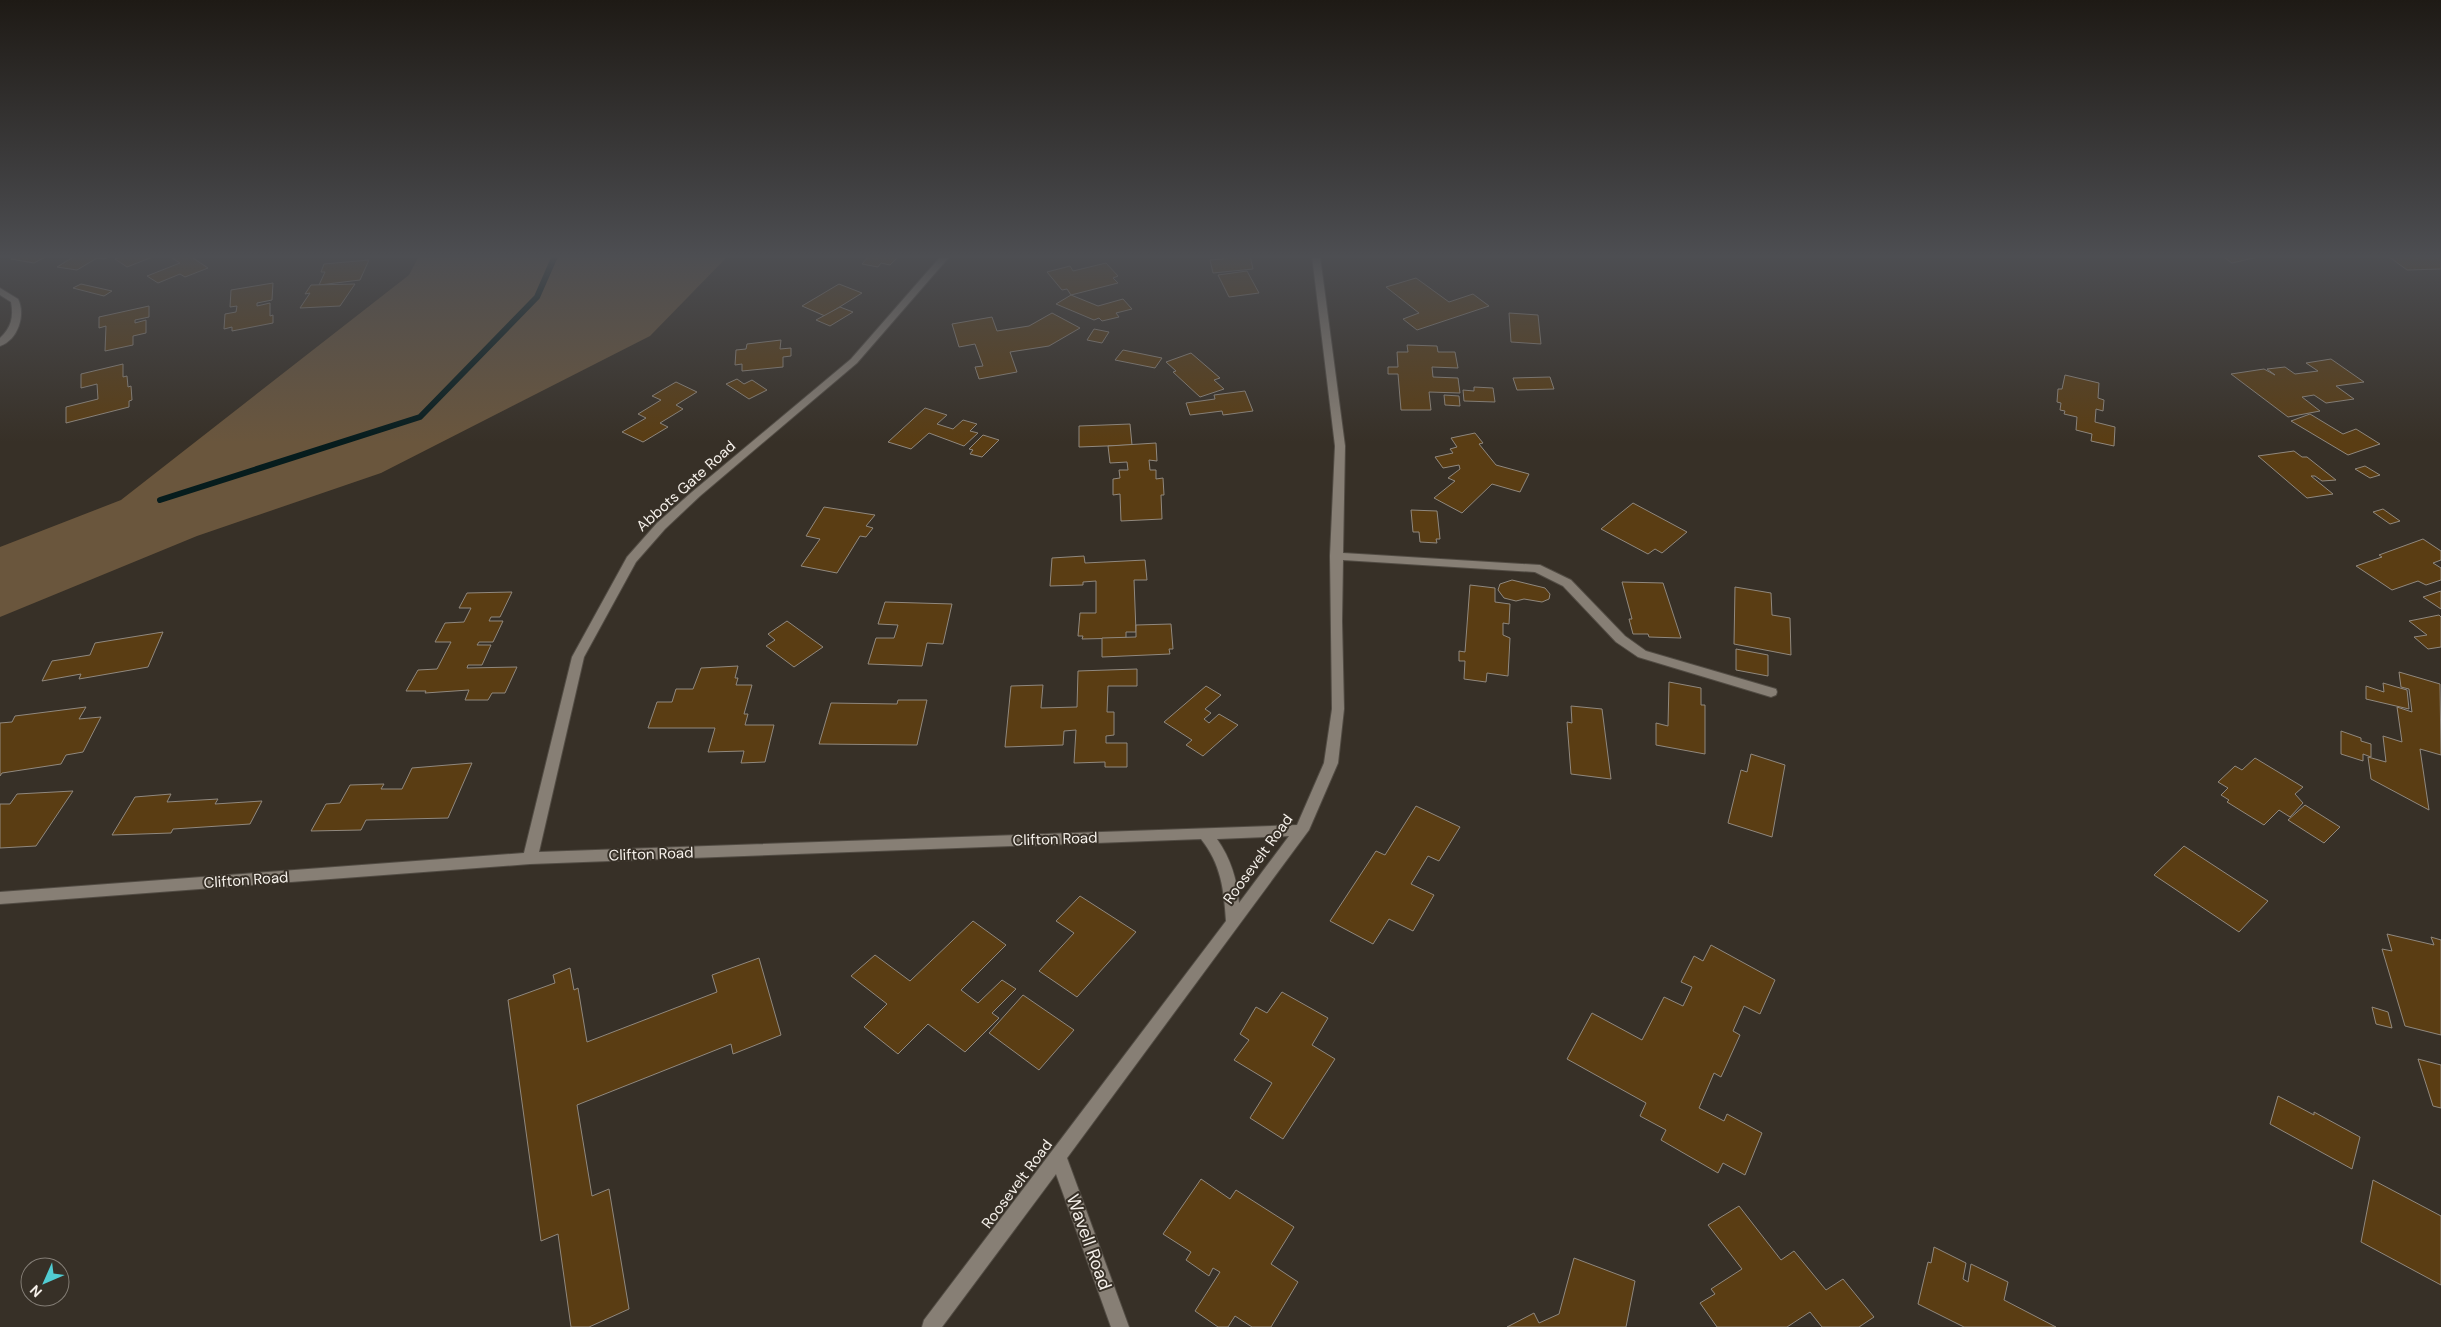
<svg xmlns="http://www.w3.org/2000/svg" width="2441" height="1327" font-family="'DM Sans',sans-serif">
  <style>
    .green { fill: #6a563d }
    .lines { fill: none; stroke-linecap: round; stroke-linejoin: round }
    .stream { stroke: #061c1d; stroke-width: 6 }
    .building { fill: #5a3d13; stroke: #90887e }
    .minor-casing { stroke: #524c44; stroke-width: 2 }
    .minor { fill: #877f75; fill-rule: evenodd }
    .labels { text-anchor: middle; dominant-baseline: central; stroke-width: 4; stroke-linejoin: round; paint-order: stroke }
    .street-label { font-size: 15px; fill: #f5f0ea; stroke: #373027 }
    .near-street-label { font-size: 18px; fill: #f5f0ea; stroke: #373027 }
  </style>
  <rect width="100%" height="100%" fill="#373027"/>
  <path class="green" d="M419,256H728L650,336L381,473L197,536L0,617V547L121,500L409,275Z"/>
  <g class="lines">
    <path class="stream" d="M160,500L420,417L537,297L555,256"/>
  </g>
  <g class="building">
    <path d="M17,256H47L34,263L11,259Z"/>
    <path d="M75,256H110L104,259L97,258L77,270L57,267Z"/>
    <path d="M123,256H155L127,267L115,259Z"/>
    <path d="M169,256H198L193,258L208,268L185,277L180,274L158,283L147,276L180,263Z"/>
    <path d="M869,256H899L890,265L881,263L878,267L862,264Z"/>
    <path d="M1223,256H1250L1253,269L1213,273L1210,260L1223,259Z"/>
    <path d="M2222,256H2262L2232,263Z"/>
    <path d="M2388,256H2441V269L2407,270Z"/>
    <path d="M369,260L360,280L319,285L325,272H321L324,264Z"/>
    <path d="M1106,263L1118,276L1113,278L1118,283L1071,295L1067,289L1062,290L1047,272L1070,266L1073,271Z"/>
    <path d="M1247,271L1259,293L1229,297L1218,275Z"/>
    <path d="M1416,278L1449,302L1473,294L1489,306L1417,330L1403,319L1419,313L1386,287Z"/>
    <path d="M273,283L272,300L257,303V306L270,303V316L273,315V323L232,331V327L224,329L225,314L236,312L237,306L230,307L231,290Z"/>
    <path d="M81,284L112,291L104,296L73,288Z"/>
    <path d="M355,284L340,306L300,308L310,293L305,294L311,285Z"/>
    <path d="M839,284L862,293L825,316L802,306Z"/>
    <path d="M1071,295L1098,306L1123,299L1132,309L1116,313L1119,317L1102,321L1099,318L1094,320L1056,304Z"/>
    <path d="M149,306V317L135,320V323L146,320V333L133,336V345L105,351L106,326L99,328V317Z"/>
    <path d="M840,307L853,312L830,326L816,320Z"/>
    <path d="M1052,313L1080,328L1049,346L1010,352L1017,372L979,379L975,367L983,366L975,344L959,347L952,324L992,317L997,331L1029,326Z"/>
    <path d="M1509,313L1538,315L1541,344L1511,342Z"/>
    <path d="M1094,329L1109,332L1102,343L1087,340Z"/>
    <path d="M781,340L780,349L791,348V356L783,357V367L742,371V364L735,365L736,350L746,349L747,344Z"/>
    <path d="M1407,345L1437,346L1438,352H1455L1458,368L1432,367L1433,377L1458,378L1460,393L1429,392L1431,410H1401L1398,374H1388V367H1398L1397,352H1408Z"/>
    <path d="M1123,350L1162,358L1155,368L1115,360Z"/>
    <path d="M1191,353L1220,378L1214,380L1224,389L1200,397L1173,372L1176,371L1166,362Z"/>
    <path d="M2331,359L2364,382L2336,386L2354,399L2326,403L2314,395L2302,397L2320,411L2288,417L2231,374L2264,369L2275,375L2267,369L2285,367L2295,374L2318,371L2306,363Z"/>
    <path d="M123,364V377L127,376L128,387L131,386L132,400L129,401V407L66,423V407L98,399L97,384L81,388V374Z"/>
    <path d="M2065,375L2099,383L2098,398L2104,400L2103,411L2096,409L2095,422L2115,427L2114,446L2091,441L2092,434L2076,430L2077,417L2064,414L2065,411L2060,410L2061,403L2057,402L2058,389H2062Z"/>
    <path d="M1550,377L1554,389L1517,390L1513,378Z"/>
    <path d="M737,379L744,384L752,380L767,390L749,399L726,384Z"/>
    <path d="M676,382L697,392L676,405L683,409L660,423L668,427L643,442L622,432L646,418L638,414L661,400L652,396Z"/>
    <path d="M1474,387L1493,388L1495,402L1464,401L1463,390L1474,391Z"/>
    <path d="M1245,391L1253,411L1223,415L1222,411L1190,415L1186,403L1215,399L1214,395Z"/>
    <path d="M1444,395L1459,396L1460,406L1445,405Z"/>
    <path d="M925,408L947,415L937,424L953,429L963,420L977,424L970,431L978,433L964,446L929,433L911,449L888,442Z"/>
    <path d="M2310,414L2343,434L2356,429L2380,444L2348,455L2291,421Z"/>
    <path d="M1130,424L1132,445L1079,447V426Z"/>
    <path d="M1475,433L1483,443L1479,444L1496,465L1529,474L1520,492L1492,484L1462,513L1434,498L1455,481L1448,478L1460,469L1459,465L1443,468L1435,457L1453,453L1450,449L1457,447L1451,438Z"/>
    <path d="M983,435L999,440L982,457L970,454L973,450L969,449Z"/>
    <path d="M1156,443L1157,461L1149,460L1150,470H1156V479L1163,478L1164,495H1161L1162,519L1121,521L1120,494L1113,495V479L1120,478L1119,470H1128L1127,462L1110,463L1108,446Z"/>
    <path d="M2294,451L2302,457H2307L2336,480L2322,481L2315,476H2311L2333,494L2307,498L2258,456Z"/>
    <path d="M2365,466L2380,475L2370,478L2355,469Z"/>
    <path d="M1633,503L1687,532L1662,553L1655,549L1648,554L1601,529Z"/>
    <path d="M824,507L875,515L866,526L873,528L866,537L860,536L837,573L801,566L820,539L806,536Z"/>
    <path d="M2383,509L2400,521L2390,524L2373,512Z"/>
    <path d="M1411,510L1437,511L1440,539H1436L1437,543L1420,542L1419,532H1413Z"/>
    <path d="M2423,539L2441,551V560L2433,563L2441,568V580L2426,585L2418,581L2392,590L2356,566L2382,557L2379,555Z"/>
    <path d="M1084,556L1085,563L1145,560L1147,580H1134L1136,632H1126V638L1082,639L1083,636H1078L1080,613H1096V581L1083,582V585L1050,586L1052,558Z"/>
    <path d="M1512,580L1545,588L1550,594L1549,599L1542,602L1524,599L1516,601L1504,598L1498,590L1500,584Z"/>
    <path d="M1622,582L1663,583L1681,638L1649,637L1648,634H1633L1629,619H1632Z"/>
    <path d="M1470,585L1495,588V602L1510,604L1509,624L1503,623V635L1510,638L1508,676L1487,673L1486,682L1464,679L1465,661H1459V651L1465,652Z"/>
    <path d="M1735,587L1771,593L1772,615L1790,618L1791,655L1734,644Z"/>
    <path d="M2441,591V609L2423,597Z"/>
    <path d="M512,592L500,617H491L489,621H503L493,642H479L477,645H491L482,665H468L467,668L517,667L505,693H492L488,700H465L469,690L425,693L426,691H406L418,670L437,669L451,642H435L445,623L464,622L471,608H459L467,593Z"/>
    <path d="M885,602L952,604L943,644L927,643L922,666L868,664L876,638H894L898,625L878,624Z"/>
    <path d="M2439,615L2441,617V647L2428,649L2414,637L2427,635L2409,621Z"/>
    <path d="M787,621L823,647L794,667L766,646L775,640L768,634Z"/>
    <path d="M1171,624L1173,649H1169L1170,654L1102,657V638L1136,637V625Z"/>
    <path d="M163,632L148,667L79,679L81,674L42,681L52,661L90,655L95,643Z"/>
    <path d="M1736,649L1768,655V676L1736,670Z"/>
    <path d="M738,666L735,678H738L736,685H752L744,714H748L745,725H774L765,762L741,763L744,751L708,752L715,728H648L657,702H672L676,689H693L701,668Z"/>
    <path d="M1137,669V686H1108L1107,712H1114V735L1106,736V743H1127V767H1105V762L1074,763L1076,730L1064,731L1063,745L1005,747L1011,686L1043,685L1041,708L1077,707L1078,671Z"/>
    <path d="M2399,672L2440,684L2441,755L2420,749L2429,810L2371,779L2368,757L2386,762L2383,736L2402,742L2397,707L2412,712L2409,689L2401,687Z"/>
    <path d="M1669,682L1701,688V705H1705V754L1656,745V723L1668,726Z"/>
    <path d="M2383,683L2407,690L2409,709L2366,699V686L2384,692Z"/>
    <path d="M1206,686L1221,695L1205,709L1211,713L1204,719L1209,723L1219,714L1238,725L1203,756L1186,745L1192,740L1164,722Z"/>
    <path d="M898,700H927L917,745L819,744L831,703L897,704Z"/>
    <path d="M1571,706L1602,709L1611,779L1571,774L1567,722L1572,723Z"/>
    <path d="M86,707L79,719L101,717L83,752L66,755L61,764L2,773L0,776V723L12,722L15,716Z"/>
    <path d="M2341,731L2361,738V741L2371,744V757L2363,754V761L2341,754Z"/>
    <path d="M1751,754L1785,765L1772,837L1728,823L1741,770L1747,772Z"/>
    <path d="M2255,758L2303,787L2295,794L2303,803L2290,817L2279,810L2264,825L2227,802L2229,800L2221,795L2228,788L2218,782L2235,766L2242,770Z"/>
    <path d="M472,763L448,818L366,820L361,830L311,831L326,804L340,803L350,785L384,784L381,789H402L412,768Z"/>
    <path d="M73,791L36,846L0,848V804H10L17,794Z"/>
    <path d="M171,794L167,802L218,799L215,804L262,801L250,824L173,829L171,833L112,835L135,797Z"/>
    <path d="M2305,805L2340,827L2324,843L2288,820Z"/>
    <path d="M1416,806L1460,827L1439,861L1428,856L1411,884L1434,895L1413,931L1389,919L1373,944L1330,921L1376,851L1385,855Z"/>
    <path d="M2184,846L2268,901L2239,932L2154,875Z"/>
    <path d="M1080,896L1136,932L1077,997L1039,971L1074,933L1056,921Z"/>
    <path d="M973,921L1006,945L961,990L978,1003L1002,980L1016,989L992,1013L999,1018L965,1052L928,1024L898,1054L864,1027L887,1004L851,976L875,955L910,981Z"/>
    <path d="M2387,934L2434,945L2431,937L2441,940V1035L2405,1026L2382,949L2392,951Z"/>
    <path d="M1711,945L1775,980L1760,1014L1744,1006L1733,1031L1740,1035L1721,1077L1714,1073L1699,1108L1724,1121L1727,1114L1762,1133L1745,1175L1723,1163L1718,1173L1661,1140L1666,1130L1640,1116L1646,1103L1567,1059L1592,1013L1642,1040L1664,997L1683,1006L1692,987L1681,982L1694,956L1703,961Z"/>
    <path d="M759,958L781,1035L733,1054L731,1044L577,1105L592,1196L609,1189L629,1309L589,1327H571L558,1234L541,1241L508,1000L555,983L553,975L570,968L574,990L578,988L587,1042L717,992L712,975Z"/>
    <path d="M1282,992L1328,1018L1312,1045L1335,1059L1283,1139L1250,1118L1272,1083L1234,1060L1249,1040L1240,1034L1256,1007L1267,1013Z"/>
    <path d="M1023,995L1074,1030L1039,1070L989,1033Z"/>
    <path d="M2372,1007L2388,1012L2392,1028L2376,1024Z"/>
    <path d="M2418,1059L2441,1065V1108L2433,1106Z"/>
    <path d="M2278,1096L2314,1115V1112L2360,1137L2352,1169L2270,1124Z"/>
    <path d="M1201,1179L1230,1199L1236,1190L1294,1227L1271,1264L1298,1282L1271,1327H1252L1235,1316L1228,1327H1218L1195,1311L1220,1272L1213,1268L1209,1276L1186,1260L1191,1252L1163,1234Z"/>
    <path d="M2373,1180L2441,1216V1285L2361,1242Z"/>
    <path d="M1739,1206L1781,1260L1794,1251L1826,1290L1843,1279L1874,1317L1859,1327H1822L1810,1312L1787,1327H1717L1700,1303L1715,1294L1711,1289L1742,1269L1708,1225Z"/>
    <path d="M1934,1247L1966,1263L1963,1279L1968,1282L1971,1264L2008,1282L2004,1300L2056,1327H1964L1918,1304L1928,1262L1931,1263Z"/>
    <path d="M1574,1258L1635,1281L1626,1327H1507L1534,1313L1539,1323L1559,1314Z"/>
  </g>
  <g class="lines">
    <g class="minor-casing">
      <g id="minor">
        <path d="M941,256H950L857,363L700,496L665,529L636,562L584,657L539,852L1297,825L1324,763L1332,709L1330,556L1335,446L1312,256H1320L1345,446L1343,553L1540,565L1571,580L1625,636L1646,651L1776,689L1777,692L1776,695L1771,697L1638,657L1616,642L1563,586L1535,572L1343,560L1342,621L1344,709L1338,763L1309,830L1067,1158L1129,1327H1111L1056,1174L942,1327H922L924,1320L1226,921C1224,890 1221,864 1201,839L530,864L0,904V892L524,853L572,657L627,557L657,523L692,492L851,359ZM1289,836L1239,903C1237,879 1231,859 1217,839Z"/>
        <path d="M0,288L18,299C26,315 18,340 0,346V338C11,328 14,317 11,302L0,295Z"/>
      </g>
    </g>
    <use href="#minor" class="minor"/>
  </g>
  <linearGradient id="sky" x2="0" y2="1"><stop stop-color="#1e1a15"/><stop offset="0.58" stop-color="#4d4e52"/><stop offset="1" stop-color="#4d4e52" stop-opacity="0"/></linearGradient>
  <rect width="2441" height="442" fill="url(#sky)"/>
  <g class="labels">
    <g class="street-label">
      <text transform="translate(686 486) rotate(-42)">Abbots Gate Road</text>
      <text transform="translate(1055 839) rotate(-2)">Clifton Road</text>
      <text transform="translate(651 854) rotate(-2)">Clifton Road</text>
      <text transform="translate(1258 859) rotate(-54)">Roosevelt Road</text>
      <text transform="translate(246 880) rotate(-4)">Clifton Road</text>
      <text transform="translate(1017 1184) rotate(-53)">Roosevelt Road</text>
    </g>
    <g class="near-street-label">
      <text transform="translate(1089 1242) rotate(70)">Wavell Road</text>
    </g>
  </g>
  <g transform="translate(45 1282) rotate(225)"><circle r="24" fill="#373027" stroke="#837d75"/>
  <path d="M0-4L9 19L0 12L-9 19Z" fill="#51ccd2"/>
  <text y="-8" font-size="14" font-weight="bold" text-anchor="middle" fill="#f5f0ea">N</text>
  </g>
</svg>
